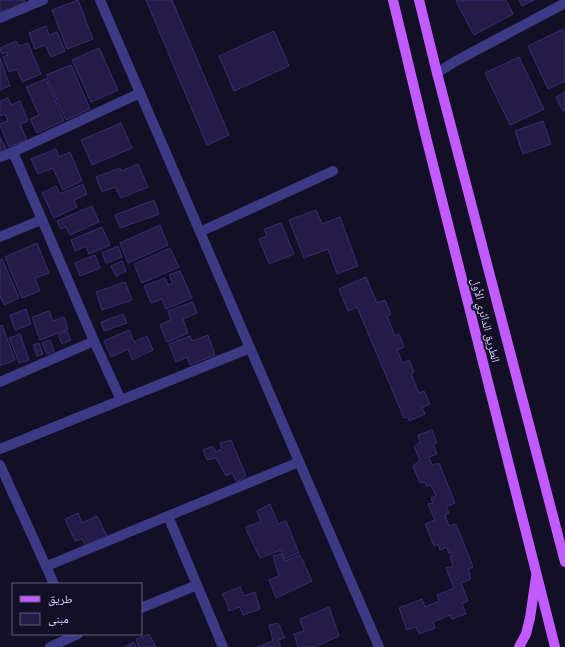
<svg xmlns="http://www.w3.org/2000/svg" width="565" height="647" font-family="'IBM Plex Sans','Noto Naskh Arabic',sans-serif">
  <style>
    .building { fill: #241b47; stroke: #3b2d73 }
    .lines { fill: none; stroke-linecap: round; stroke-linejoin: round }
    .street { stroke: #3d3a85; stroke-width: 10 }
    .primary { stroke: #c25bff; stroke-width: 10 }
    .labels { text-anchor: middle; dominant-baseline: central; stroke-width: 4; stroke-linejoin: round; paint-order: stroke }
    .street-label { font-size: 12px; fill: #d9d4ff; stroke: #130f26 }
  </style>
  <rect width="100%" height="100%" fill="#130f26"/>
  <g class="building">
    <path d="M0,0H24L26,4L0,14Z"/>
    <path d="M78,0L93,39L67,49L52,10Z"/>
    <path d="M146,0H172L229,135L207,145Z"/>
    <path d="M458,0H506L513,14L474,35L456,1Z"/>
    <path d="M519,0H534L522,6Z"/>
    <path d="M46,26L49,35L57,32L65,51L51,57L45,45L35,49L29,33Z"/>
    <path d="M563,29L565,34V81L548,89L528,46Z"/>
    <path d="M274,31L289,66L234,91L219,56Z"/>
    <path d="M16,41L19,46L28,43L41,74L22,82L17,69L9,72L3,57L8,55L7,52L2,54L0,48Z"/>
    <path d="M99,48L118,90L91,102L72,60Z"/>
    <path d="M519,57L544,109L510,125L485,73Z"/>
    <path d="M0,58L10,86L0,90Z"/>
    <path d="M71,65L90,109L66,120L46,75Z"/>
    <path d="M46,79L64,121L37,133L30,119L39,115L26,87Z"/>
    <path d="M565,92V110L563,111L556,97Z"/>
    <path d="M8,98L11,105L20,101L28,121L20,124L27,140L9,147L0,125V124L8,121L5,114L0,116V101Z"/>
    <path d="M543,121L551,144L523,154L515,131Z"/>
    <path d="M121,123L132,148L92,165L81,140Z"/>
    <path d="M0,137L7,151L0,154Z"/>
    <path d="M56,149L59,157L70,152L82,181L63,190L53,168L38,174L31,159Z"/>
    <path d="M138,164L148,187L121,198L115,187L102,192L96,177L120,168L121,171Z"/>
    <path d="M83,184L87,194L74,200L77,207L54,218L42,193L56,186L60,194Z"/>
    <path d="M154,200L159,214L120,228L115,215Z"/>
    <path d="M92,206L99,222L70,235L66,227L61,229L57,221Z"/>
    <path d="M316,210L322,224L340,217L358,266L337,274L328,249L304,258L289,220Z"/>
    <path d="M281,223L294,254L269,264L259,239L267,236L264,229Z"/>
    <path d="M160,225L168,245L128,263L120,243Z"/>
    <path d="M102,227L110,245L89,254L86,246L75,251L71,240Z"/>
    <path d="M37,243L49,273L35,278L40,291L22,298L5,257Z"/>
    <path d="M118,246L122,257L106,263L102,253Z"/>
    <path d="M170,248L179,267L142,283L134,264Z"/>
    <path d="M95,255L100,268L80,276L75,263Z"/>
    <path d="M2,259L19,298L4,305L0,296V260Z"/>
    <path d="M122,261L126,271L116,276L111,266Z"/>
    <path d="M180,271L192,298L166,309L162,299L151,303L144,286L165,278L168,285L173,283L169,275Z"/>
    <path d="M366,277L377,303L385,300L391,314L387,316L395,336L399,334L404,347L397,350L403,363L409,360L414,372L411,373L419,393L424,391L430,404L422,408L425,414L409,421L408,417L404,418L357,307L348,311L339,289Z"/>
    <path d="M125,282L132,300L102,310L96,292Z"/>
    <path d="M193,302L197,313L183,319L188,333L167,342L160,325L171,320L168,311Z"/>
    <path d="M26,309L31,324L15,330L10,315Z"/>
    <path d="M49,311L53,321L64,317L68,329L40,340L32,317Z"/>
    <path d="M123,314L127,323L104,331L101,322Z"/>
    <path d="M2,325L15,360L0,366V326Z"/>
    <path d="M129,330L134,342L147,336L153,350L132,360L128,349L111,357L104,341Z"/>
    <path d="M67,331L71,340L62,344L58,335Z"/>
    <path d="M20,334L29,360L19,363L9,338Z"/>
    <path d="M208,335L215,355L190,365L187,357L176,362L169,344L190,336L192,341Z"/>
    <path d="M50,340L54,351L47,354L42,343Z"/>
    <path d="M39,343L43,354L37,356L33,345Z"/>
    <path d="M432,430L437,443L433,444L437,454L429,457L432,465L439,463L455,503L446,507L449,513L445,515L449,526L456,524L473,567L468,569L471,579L461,583L468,601L462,603L466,614L452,619L450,615L433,622L435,628L419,634L416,627L407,630L399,608L422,599L425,607L439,601L437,595L454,588L446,568L453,566L450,556L455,554L454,552L449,554L447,547L440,550L438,544L434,546L425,524L435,520L428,504L433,503L431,498L436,496L431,485L426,486L425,482L420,483L413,466L420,460L414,447L420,442L418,435Z"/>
    <path d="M231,440L246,476L237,482L232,473L226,476L216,458L207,460L203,450L213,446L216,452L222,449L220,443Z"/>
    <path d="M270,504L278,524L286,521L299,553L284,559L281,550L260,558L245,527L261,522L257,511Z"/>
    <path d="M78,513L82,523L97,516L109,540L86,547L82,539L75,541L65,519Z"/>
    <path d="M281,554L285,561L300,555L312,581L276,598L269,580L279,576L273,556Z"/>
    <path d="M240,587L244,596L255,592L260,609L243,615L240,607L229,611L227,603L222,594Z"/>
    <path d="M329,607L339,636L314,647H298L294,634L304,631L300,619Z"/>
    <path d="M278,623L285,638L278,640L281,647H257L273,641L269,625Z"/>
    <path d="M149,634L156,647H139L136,639Z"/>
    <path d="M134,642L136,647H125Z"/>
  </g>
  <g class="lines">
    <g class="street">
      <path d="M100,0L379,647"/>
      <path d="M0,18L43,0"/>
      <path d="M437,73L456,61L565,3"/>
      <path d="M13,152L140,93"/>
      <path d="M0,157L13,152L94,341L121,400"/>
      <path d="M200,232L333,171"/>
      <path d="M0,237L41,220"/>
      <path d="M0,382L94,341"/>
      <path d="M0,449L250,348"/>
      <path d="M0,465L54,584"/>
      <path d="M168,516L223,647"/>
      <path d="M47,566L299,462"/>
      <path d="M141,608L197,585"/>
      <path d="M50,647L78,634"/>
    </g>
    <g class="primary">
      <path d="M393,0L425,133L555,647"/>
      <path d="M419,0L437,73L565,562"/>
      <path d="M519,647L526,634L530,618L536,577"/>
    </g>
  </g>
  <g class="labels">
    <g class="street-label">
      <text transform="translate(486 320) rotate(76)">الطريق الدائري الأول</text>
    </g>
  </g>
  <rect x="12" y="583" width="130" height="52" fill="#130f26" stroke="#625e7d"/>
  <rect x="20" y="596" width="20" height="6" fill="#c25bff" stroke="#625e7d"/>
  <text x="48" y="603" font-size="12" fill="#d9d4ff">طريق</text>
  <rect x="20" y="613" width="20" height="12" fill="#241b47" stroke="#625e7d"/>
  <text x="48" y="623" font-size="12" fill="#d9d4ff">مبنى</text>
</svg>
